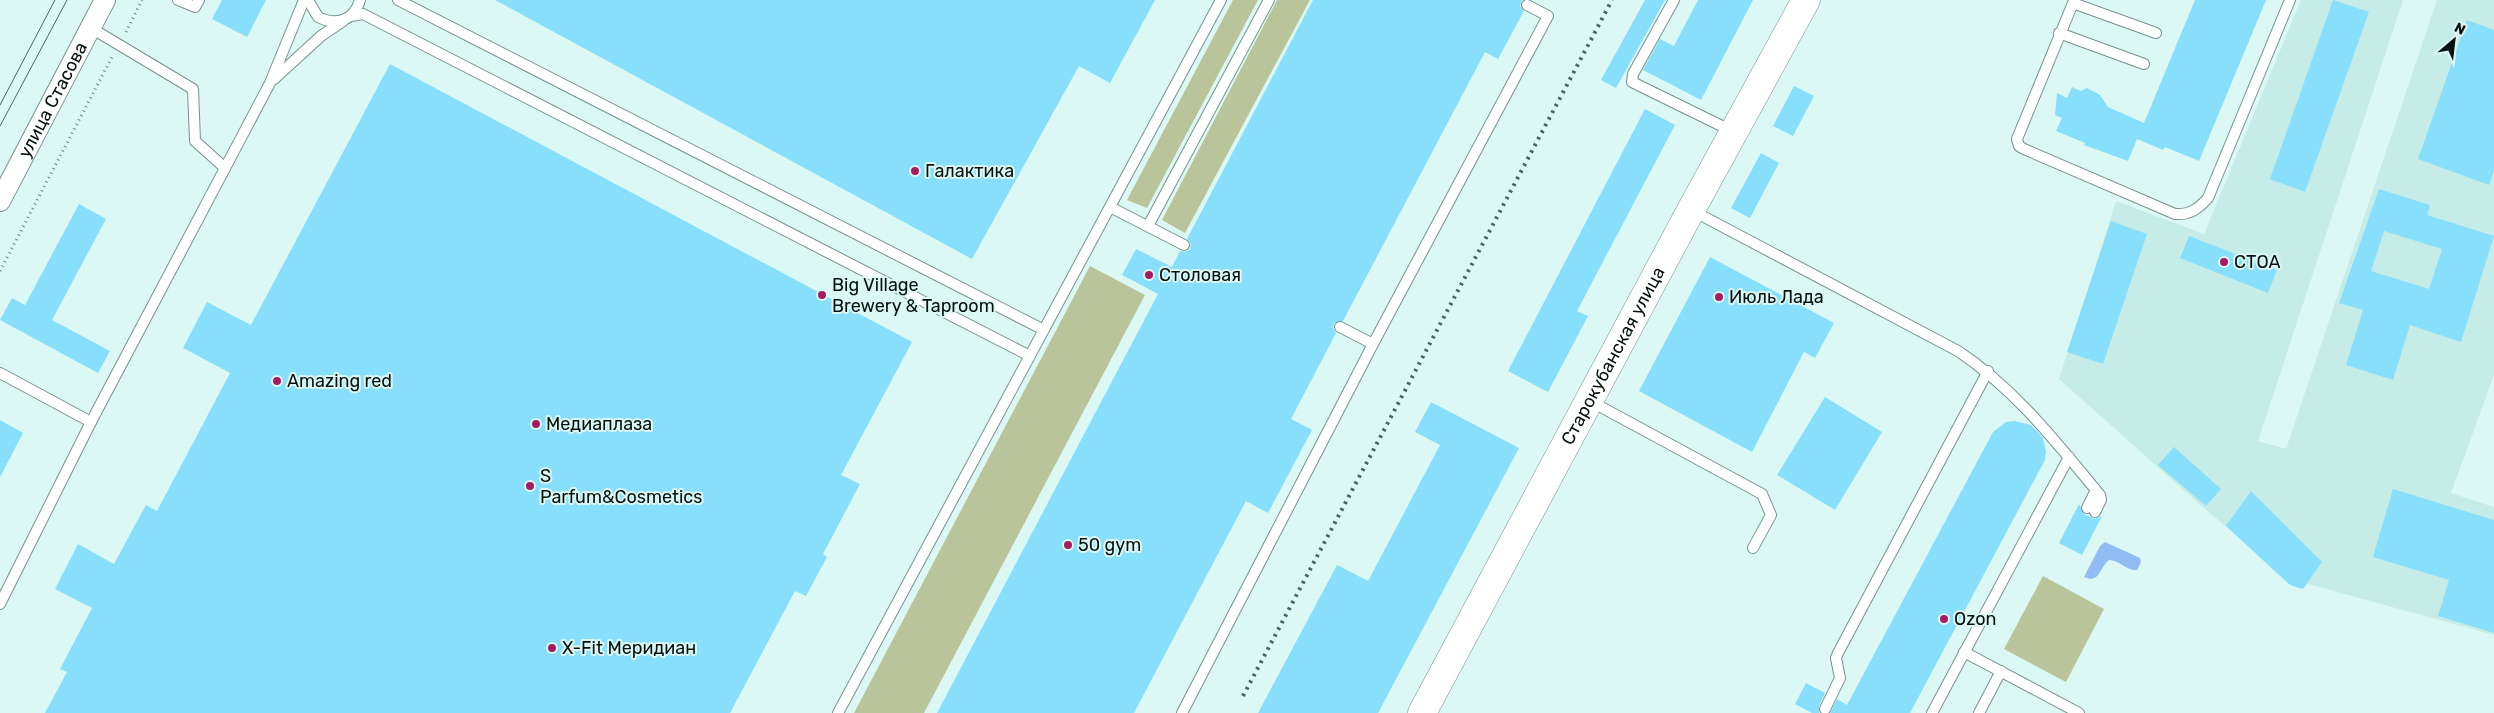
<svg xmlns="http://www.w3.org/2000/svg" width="2494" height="713" font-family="Rubik,sans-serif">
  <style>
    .built { fill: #c6ece7 }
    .green { fill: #bac49b }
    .water { fill: #91bcf3 }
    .building { fill: #88dffb; fill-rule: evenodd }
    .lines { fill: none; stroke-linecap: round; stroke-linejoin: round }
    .lane-casing { stroke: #77928e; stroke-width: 12 }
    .street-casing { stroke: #77928e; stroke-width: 22 }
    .secondary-casing { stroke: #77928e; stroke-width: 29 }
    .path { stroke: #718582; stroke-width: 3; stroke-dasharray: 1 4; stroke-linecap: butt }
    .lane { stroke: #fff; stroke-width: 10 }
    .street { stroke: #fff; stroke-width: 20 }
    .secondary { stroke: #fff; stroke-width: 28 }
    .tram { stroke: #50615e; stroke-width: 1 }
    .rail { stroke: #50615e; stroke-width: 4; stroke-dasharray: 2.5 5; stroke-linecap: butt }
    .poi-dot { fill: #a61b61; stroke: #dbf8f4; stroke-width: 2 }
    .labels { text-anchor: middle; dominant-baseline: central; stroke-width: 4; stroke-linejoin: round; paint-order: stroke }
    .street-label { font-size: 18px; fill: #07110f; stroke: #dbf8f4 }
    .poi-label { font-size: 18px; fill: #07110f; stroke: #dbf8f4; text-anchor: start }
  </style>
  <rect width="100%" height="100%" fill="#dbf8f4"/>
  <path class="built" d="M2301,0H2403L2258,441L2286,449L2437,0H2494V375L2451,493L2494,507V635L2290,579L2205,509L2059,379L2116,201L2204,234Z"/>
  <g class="green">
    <path d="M1233,0H1258L1147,208L1127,200Z"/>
    <path d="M1277,0H1310L1185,233L1162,220Z"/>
    <path d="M1090,266L1145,295L924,713H854Z"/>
    <path d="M2043,576L2104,609L2066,682L2004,649Z"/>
  </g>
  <path class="water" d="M2105,542L2140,558L2141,562L2137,570C2127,571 2119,560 2109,560C2099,568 2100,584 2084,577L2100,546Z"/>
  <g class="building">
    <path d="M222,0H266L247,37L212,19Z"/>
    <path d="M495,0H1155L1110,83L1079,66L972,259Z"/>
    <path d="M1313,0H1522L1520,6L1524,11L1498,59L1485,52L1343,321L1334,323L1333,328L1336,333L1291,419L1312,430L1268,513L1246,501L1134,713H937L1158,294L1122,275L1136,249L1172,267L1180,251L1185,252L1190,249L1191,244L1187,239Z"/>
    <path d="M1645,0H1665L1616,88L1601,80Z"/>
    <path d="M1698,0H1753L1701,100L1643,70L1660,39L1674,46Z"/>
    <path d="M2195,0H2266L2199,161L2165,147L2163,150L2137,139L2128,161L2084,145L2085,143L2056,131L2062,118L2055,115L2057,93L2067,98L2072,87L2081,91L2087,88L2100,95L2108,107L2144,123Z"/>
    <path d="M2333,0L2369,12L2305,192L2270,179Z"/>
    <path d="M2467,20L2494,30V170L2489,185L2418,159Z"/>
    <path d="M390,64L912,342L841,475L860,484L823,554L827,557L806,596L795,591L730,713H45L67,672L60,669L92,608L55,589L78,544L114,564L146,505L157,511L230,373L183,348L207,302L251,325Z"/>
    <path d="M1794,86L1814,96L1793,136L1773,126Z"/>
    <path d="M1645,109L1675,125L1577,311L1588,316L1548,392L1508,371Z"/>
    <path d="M1761,153L1779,163L1750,218L1731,208Z"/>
    <path d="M2379,189L2430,205L2427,215L2494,236L2461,342L2410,325L2393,380L2346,365L2363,310L2339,303ZM2384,231L2442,249L2429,289L2371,271Z"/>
    <path d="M79,204L106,219L52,320L110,351L98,373L0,320L12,298L25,305Z"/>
    <path d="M2111,221L2147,234L2103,364L2067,352Z"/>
    <path d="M2189,236L2277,270L2268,293L2180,258Z"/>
    <path d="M1710,257L1834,323L1815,358L1804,352L1752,452L1639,391Z"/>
    <path d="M1825,397L1882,432L1835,510L1777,475Z"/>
    <path d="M1431,402L1519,448L1378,713H1258L1337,565L1368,581L1440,445L1415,432Z"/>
    <path d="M0,420L23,433L0,477Z"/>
    <path d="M2015,421L2031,425L2043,438L2046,452L2045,460L1910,713H1830L1837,699L1847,705L1993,432L2006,422Z"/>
    <path d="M2174,447L2221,489L2206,506L2158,465Z"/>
    <path d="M2393,489L2494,520V633L2438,616L2449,580L2373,557Z"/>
    <path d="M2251,491L2322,562L2303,589L2290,585L2226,526Z"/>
    <path d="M2079,504L2084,514L2095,519L2102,516L2082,555L2059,543Z"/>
    <path d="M1806,683L1825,693L1819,706V713H1812L1795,704Z"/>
  </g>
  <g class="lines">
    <g class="lane-casing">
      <g id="lane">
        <path d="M178,0L195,7L199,0"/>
        <path d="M308,0L318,17C336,26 354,21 360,0"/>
        <path d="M398,0L1042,329"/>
        <path d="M1674,0L1633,74L1632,82L1732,131"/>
        <path d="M351,16L363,14L1028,355"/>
        <path d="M91,28L193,89L195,141L225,168"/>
        <path d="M2059,33L2144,64"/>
        <path d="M2156,33L2073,3L2017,139L2019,146L2024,149L2175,214C2190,215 2198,209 2208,198L2290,0"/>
        <path d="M274,79L321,36L343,21"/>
        <path d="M1110,207L1184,245"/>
        <path d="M1693,211L1958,351C2015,389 2057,443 2100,495L2101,500L2095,512"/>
        <path d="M1148,226L1269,0"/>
        <path d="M1340,327L1373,344L1548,16L1527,5"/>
        <path d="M0,373L91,422"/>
        <path d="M1590,401L1762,494L1771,515L1753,548"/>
        <path d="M2087,508L2096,490"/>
        <path d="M0,604L91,422L270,83L304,0"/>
        <path d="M1964,652L2079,713"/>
        <path d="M1825,709L1840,678L1836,658L1838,653L1988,371"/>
        <path d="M838,713L1221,0"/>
        <path d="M1182,713L1373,344"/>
        <path d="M1932,713L2069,457"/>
        <path d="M1979,713L2001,671"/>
      </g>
    </g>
    <g class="street-casing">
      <g id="street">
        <path id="s1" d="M0,201L105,0"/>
      </g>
    </g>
    <g class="secondary-casing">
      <g id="secondary">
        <path id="s2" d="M1422,713L1691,210L1806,0"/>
      </g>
    </g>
    <g class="path">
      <path d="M126,32L142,0"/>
      <path d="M0,271L112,57"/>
    </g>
    <use href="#lane" class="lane"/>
    <use href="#street" class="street"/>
    <use href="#secondary" class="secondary"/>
    <g class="tram">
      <path d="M0,105L55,0"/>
      <path d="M0,126L67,0"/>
    </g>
    <path class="rail" d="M1243,696L1612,0"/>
  </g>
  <g class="poi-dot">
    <circle cx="915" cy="171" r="5"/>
    <circle cx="2224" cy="262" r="5"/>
    <circle cx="1149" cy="275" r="5"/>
    <circle cx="822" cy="295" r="5"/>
    <circle cx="1719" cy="297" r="5"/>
    <circle cx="277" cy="381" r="5"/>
    <circle cx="536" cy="424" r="5"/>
    <circle cx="530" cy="486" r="5"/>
    <circle cx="1068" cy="545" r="5"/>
    <circle cx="1944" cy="619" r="5"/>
    <circle cx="552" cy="648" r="5"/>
  </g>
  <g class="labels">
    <g class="street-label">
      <text stroke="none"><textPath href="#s1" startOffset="114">улица Стасова</textPath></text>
      <text stroke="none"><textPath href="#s2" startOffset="405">Старокубанская улица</textPath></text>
    </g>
    <g class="poi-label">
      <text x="925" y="171">Галактика</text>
      <text x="2234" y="262">СТОА</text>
      <text x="1159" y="275">Столовая</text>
      <text x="832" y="285">Big Village<tspan x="832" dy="21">Brewery &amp; Taproom</tspan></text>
      <text x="1729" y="297">Июль Лада</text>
      <text x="287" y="381">Amazing red</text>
      <text x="546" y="424">Медиаплаза</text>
      <text x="540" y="476">S<tspan x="540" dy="21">Parfum&amp;Cosmetics</tspan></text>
      <text x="1078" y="545">50 gym</text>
      <text x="1954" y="619">Ozon</text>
      <text x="562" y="648">X-Fit Меридиан</text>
    </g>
  </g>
  <g transform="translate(2454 40) rotate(28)" stroke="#dbf8f4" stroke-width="4" paint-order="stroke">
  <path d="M0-4L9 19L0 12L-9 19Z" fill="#07110f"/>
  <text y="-8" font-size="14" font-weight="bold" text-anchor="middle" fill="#07110f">N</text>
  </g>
</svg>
